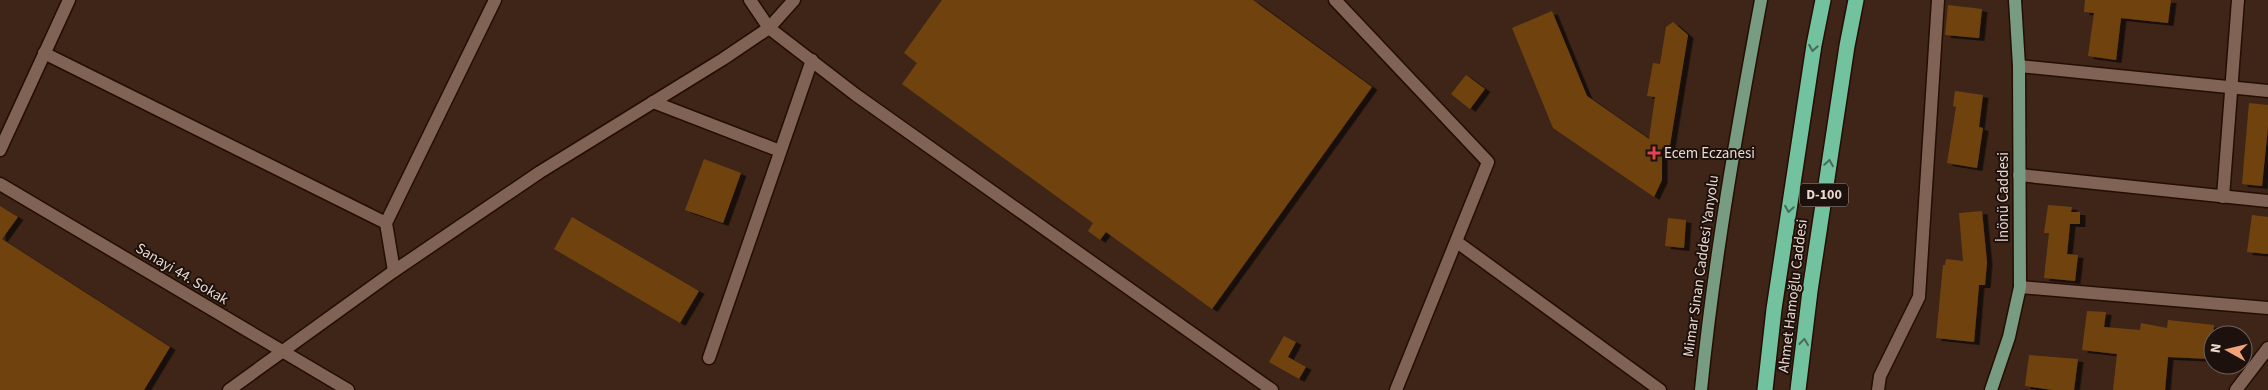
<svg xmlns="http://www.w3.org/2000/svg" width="2268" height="390" font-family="'Source Sans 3',sans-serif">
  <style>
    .building { fill: #6f4311; filter: url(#shadow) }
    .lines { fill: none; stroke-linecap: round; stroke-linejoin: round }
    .minor-casing { stroke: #240d03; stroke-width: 15 }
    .major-casing { stroke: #240d03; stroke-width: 15 }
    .highway-casing { stroke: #240d03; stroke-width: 18 }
    .minor { stroke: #806355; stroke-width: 12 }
    .major { stroke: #789c81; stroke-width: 12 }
    .highway { stroke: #73c29f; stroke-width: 15 }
    .oneway { stroke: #486a56 }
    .health-dot { fill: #e0444e; stroke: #1c110c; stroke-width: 2 }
    .labels { text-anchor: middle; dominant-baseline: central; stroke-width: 4; stroke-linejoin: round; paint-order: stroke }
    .shield { fill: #1c110c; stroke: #ac9d96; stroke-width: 1 }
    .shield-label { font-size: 14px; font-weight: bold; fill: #ead9d1 }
    .poi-label { font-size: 15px; fill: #ead9d1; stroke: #1c110c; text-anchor: start }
    .street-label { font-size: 15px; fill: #ead9d1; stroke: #1c110c }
  </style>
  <defs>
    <filter id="shadow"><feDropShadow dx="5.5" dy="3" stdDeviation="0" flood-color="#0009"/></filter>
  </defs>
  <rect width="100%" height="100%" fill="#3e2518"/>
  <g class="building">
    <path d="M942,0H1253L1372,87L1212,309L1106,232L1100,240L1088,231L1093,223L902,84L917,63L904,53Z"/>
    <path d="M2085,0H2171L2168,23L2121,18L2116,60L2088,56L2094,13L2084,12Z"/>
    <path d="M1948,5L1982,9L1979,38L1945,35Z"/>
    <path d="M1552,11L1587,96L1649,139L1655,97L1647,96L1653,63L1660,64L1666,27L1673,22L1688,35L1669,151L1662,147V180L1654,197L1553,128L1512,28Z"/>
    <path d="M1466,75L1485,89L1470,109L1451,94Z"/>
    <path d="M1955,91L1983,95L1979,127L1983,128L1977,168L1947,163L1956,107L1953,106Z"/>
    <path d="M2249,103L2268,105V127L2262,186L2242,184Z"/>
    <path d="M704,159L741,173L723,223L685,210Z"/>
    <path d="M2048,205L2072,207L2071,212H2080V224H2070L2067,254L2078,255L2075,281L2044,278L2049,233H2044Z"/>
    <path d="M0,206L18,217L2,239L170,347L144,390H0Z"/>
    <path d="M1982,211L1987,262L1985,285H1979L1974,342L1936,338L1943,265H1945L1946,259L1963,261L1959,213Z"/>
    <path d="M2252,215L2268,217V254L2247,252Z"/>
    <path d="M572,217L699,291L680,323L554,249Z"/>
    <path d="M1668,218L1686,220L1684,248L1665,246Z"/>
    <path d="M2087,311L2106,312L2104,327L2140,330L2141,323L2167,328L2168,320L2214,325L2211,359L2168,357L2165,390H2113L2117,354L2082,350Z"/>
    <path d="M1284,336L1296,342L1288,357L1306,367L1299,379L1269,362Z"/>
    <path d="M2029,355L2078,359L2074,390H2053L2025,386Z"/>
  </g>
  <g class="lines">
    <g class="minor-casing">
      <g id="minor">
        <path d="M750,0L769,28L856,95L1272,390"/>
        <path d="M1335,0L1488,162L1396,390"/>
        <path d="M44,53L386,223"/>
        <path d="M2019,66L2268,91"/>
        <path d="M653,102L780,151"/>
        <path d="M0,150L69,0"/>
        <path d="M2019,175L2268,201"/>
        <path d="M0,184L348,390"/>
        <path d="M2223,197L2238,0"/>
        <path d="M1457,242L1660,390"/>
        <path d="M394,271L386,223L495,0"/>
        <path d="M2020,287L2268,308"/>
        <path d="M709,358L812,60"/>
        <path d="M229,390L394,271L540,172L723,59L769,28L794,0"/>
        <path d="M1878,390L1880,376L1919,297L1938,0"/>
        <path d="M2236,390L2268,348"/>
      </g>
    </g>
    <g class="major-casing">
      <g id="major">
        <path d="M1701,390C1714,259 1737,129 1761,0"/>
        <path d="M1991,390L2009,337L2020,287L2019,66L2015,0"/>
      </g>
    </g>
    <g class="highway-casing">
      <g id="highway">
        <path d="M1765,390L1774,309L1814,45L1823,0"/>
        <path d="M1798,390L1810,291L1847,46L1856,0"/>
      </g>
    </g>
    <use href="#minor" class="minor"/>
    <use href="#major" class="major"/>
    <use href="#highway" class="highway"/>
  </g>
  <defs><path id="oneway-chevron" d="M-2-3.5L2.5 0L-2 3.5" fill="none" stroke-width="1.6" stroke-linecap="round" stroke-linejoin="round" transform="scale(1.25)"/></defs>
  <g class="oneway">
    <use href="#oneway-chevron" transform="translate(1813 48) rotate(100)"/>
    <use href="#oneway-chevron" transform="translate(1829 163) rotate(-81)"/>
    <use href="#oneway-chevron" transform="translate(1789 209) rotate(99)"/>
    <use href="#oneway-chevron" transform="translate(1804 342) rotate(-83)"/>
  </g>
  <path class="health-dot" d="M1651.5 145.5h5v5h5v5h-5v5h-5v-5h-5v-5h5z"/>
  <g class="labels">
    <rect class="shield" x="1800" y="183.5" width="48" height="23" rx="4"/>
    <g class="shield-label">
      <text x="1824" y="195">D-100</text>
    </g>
    <g class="poi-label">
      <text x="1664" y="153">Ecem Eczanesi</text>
    </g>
    <g class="street-label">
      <text transform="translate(2003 197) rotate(-90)">İnönü Caddesi</text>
      <text transform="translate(1701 266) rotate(-82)">Mimar Sinan Caddesi Yanyolu</text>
      <text transform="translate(182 274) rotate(31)">Sanayi 44. Sokak</text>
      <text transform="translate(1793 296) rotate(-83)">Ahmet Hamoğlu Caddesi</text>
    </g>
  </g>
  <g transform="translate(2228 350) rotate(278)"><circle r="24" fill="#1c110c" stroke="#6e615b"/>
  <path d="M0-4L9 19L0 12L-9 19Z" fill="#f0a279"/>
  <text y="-8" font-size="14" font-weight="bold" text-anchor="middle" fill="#ead9d1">N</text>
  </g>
</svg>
